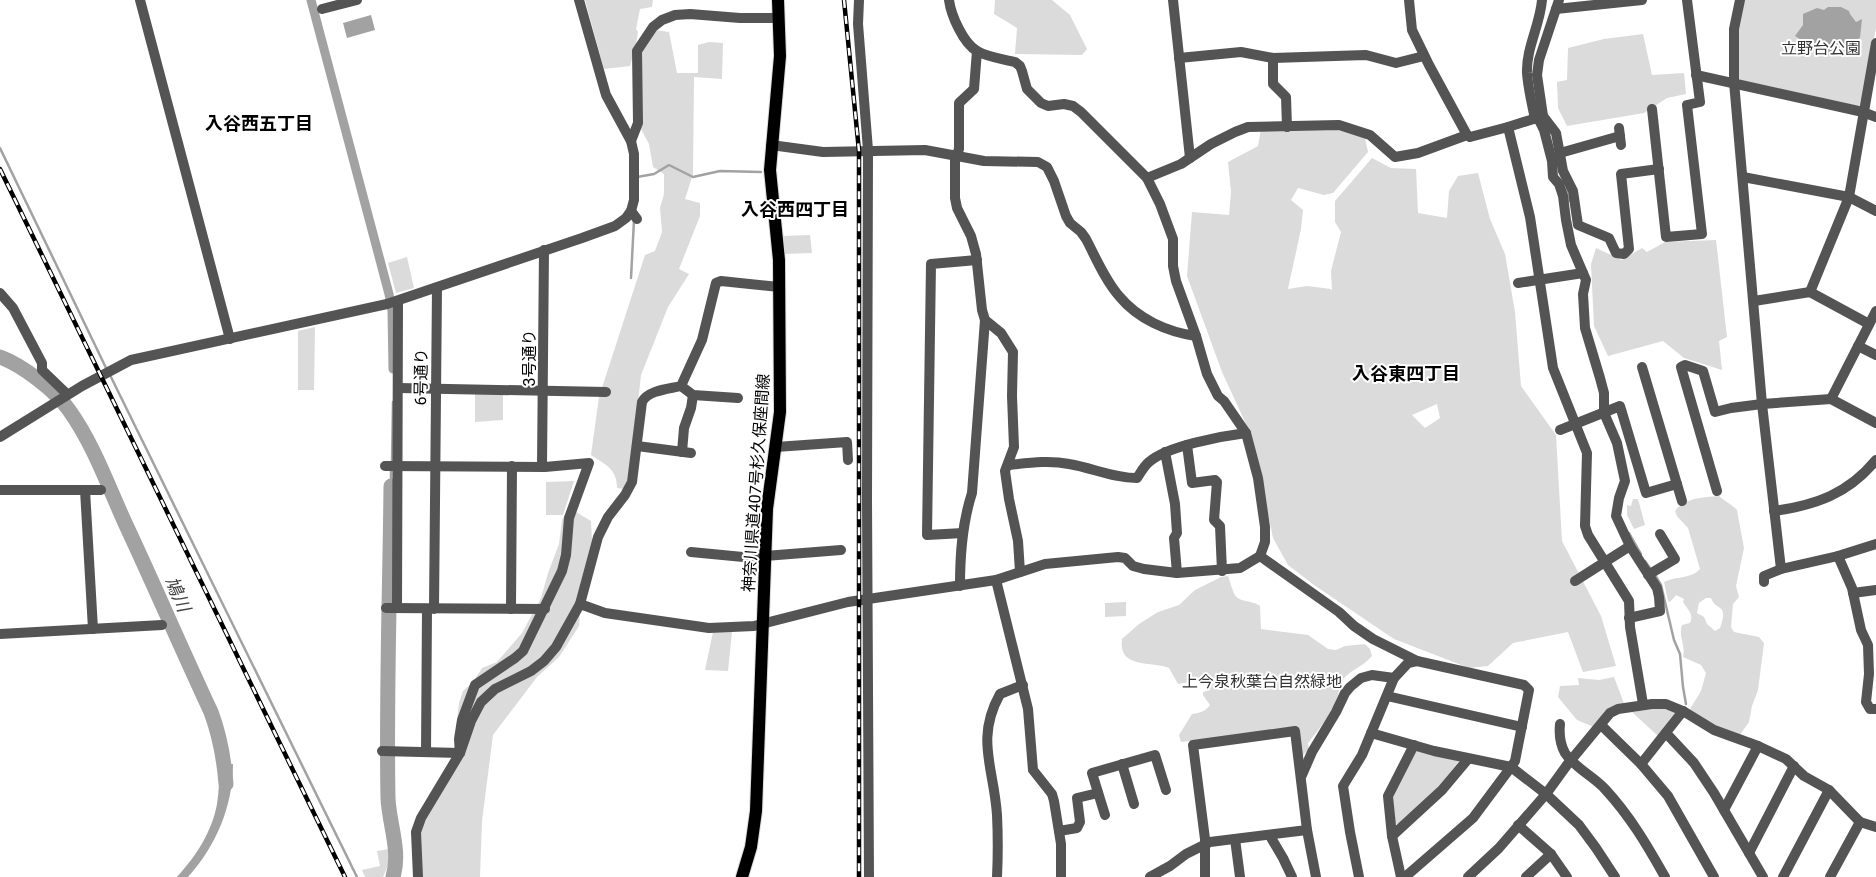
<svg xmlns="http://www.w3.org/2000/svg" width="1876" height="877" font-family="Roboto,'Noto Sans JP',sans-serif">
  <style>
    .green { fill: #dbdbdb; fill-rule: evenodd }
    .water { fill: #a2a2a2 }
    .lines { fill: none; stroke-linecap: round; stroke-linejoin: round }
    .stream { stroke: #a2a2a2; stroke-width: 2.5 }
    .canal { stroke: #a2a2a2; stroke-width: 9 }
    .river { stroke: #a2a2a2; stroke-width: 15 }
    .major-casing { stroke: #dbdbdb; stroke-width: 14 }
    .minor { stroke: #545454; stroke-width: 10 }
    .major { stroke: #000; stroke-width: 12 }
    .rail-casing { stroke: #000; stroke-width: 4.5 }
    .rail { stroke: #fff; stroke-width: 2.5; stroke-dasharray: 8; stroke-linecap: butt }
    .labels { text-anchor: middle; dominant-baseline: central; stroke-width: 4; stroke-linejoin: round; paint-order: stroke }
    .park-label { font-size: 16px; fill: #323232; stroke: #fff }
    .street-label { font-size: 16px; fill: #000; stroke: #fff }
    .neighbourhood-label { font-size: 18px; font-weight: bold; fill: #000; stroke: #fff }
    .water-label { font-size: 18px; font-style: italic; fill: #434343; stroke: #fff }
  </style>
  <rect width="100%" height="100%" fill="#fff"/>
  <g class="green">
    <path d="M585,0H653L652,7L640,9L636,29L638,32L636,44L630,66L604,69Z"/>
    <path d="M995,0H1052L1070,15L1087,49L1082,55L1015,54L1017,28L994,14Z"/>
    <path d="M1745,0H1876V28L1861,104L1859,106L1740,80L1739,78L1736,33Z"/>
    <path d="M655,30L669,32L677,73H698V45L709,42L723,43L722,79L694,77L693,174L685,199L700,203V216L679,269L689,274L668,307L641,375L630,477L624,489L617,488C617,468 605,465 591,455L599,397L645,255L655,251L662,232L660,208L664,194V174L653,167L649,144L640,127L636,54Z"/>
    <path d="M1643,34L1652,75L1684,73L1686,94L1667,98L1644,113L1567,126L1558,108L1557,82L1567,80L1568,48L1604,39Z"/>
    <path d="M1261,129H1333L1365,138L1368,152L1333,193L1324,195L1298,188L1291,200L1303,210L1301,229L1288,289L1307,286L1331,289L1332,291L1331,271L1341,232L1335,222V201L1372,158L1391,168L1416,169L1418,213L1447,218L1449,191L1458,176L1478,173L1490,219L1505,254L1515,312L1521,386L1556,435L1562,541L1601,616L1616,666L1583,672L1568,632L1513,643L1488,666L1469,668L1394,639L1314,585L1288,565L1273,538L1252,437L1222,372L1187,276L1192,212L1229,215L1231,192L1228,162L1258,146ZM1437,404L1440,418L1425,428L1412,415Z"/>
    <path d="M810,235L812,253L782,254L781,236Z"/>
    <path d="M1716,240L1727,337L1719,341L1722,370L1684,358L1663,341L1608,356L1594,326L1591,264L1596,248L1622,260L1642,248L1647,252L1665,242Z"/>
    <path d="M407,257L414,288L396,293L388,263Z"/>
    <path d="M315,327L314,390H298V331Z"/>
    <path d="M475,394H503V420L475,422Z"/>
    <path d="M574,481L563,515H546V482Z"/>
    <path d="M1719,496C1724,501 1733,505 1737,510L1744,548L1736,586L1739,597L1733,604L1731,627L1734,632L1759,637L1764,643L1758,690L1752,706L1749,722L1739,736L1732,735L1693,714L1690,709L1701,691L1706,673L1701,665L1683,657C1686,645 1678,637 1682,625L1690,623C1694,614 1688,610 1683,602L1684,599L1676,595L1670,602L1668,601L1664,582C1676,576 1691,579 1700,569L1688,528L1677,516L1675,511C1684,498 1705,497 1719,496ZM1706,598H1711C1716,612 1729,602 1720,628L1715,631L1707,624L1704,617L1697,613L1699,603Z"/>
    <path d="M1633,499H1638L1645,525L1634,529L1627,515V505L1631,506Z"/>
    <path d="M567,511L576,512L591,521L592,540L577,597L580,613L579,626L559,657L537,677L493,735L482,821L480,877H414L416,822L452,765L459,703L463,691L474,681L482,668L497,662L522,633L541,598L548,573L559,544L562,520Z"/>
    <path d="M1228,576C1230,581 1232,590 1235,595C1240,603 1253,600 1260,606L1261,629L1308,635L1328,649L1336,650L1345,646L1365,644L1370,649L1372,656C1363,667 1348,671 1342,681C1339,687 1339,694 1336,700C1330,716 1319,729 1308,743L1309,749L1303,755H1300L1296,729L1181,742L1179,735L1192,714C1200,713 1206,711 1210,705L1203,695V692L1210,690V684L1207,679L1178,684L1169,668C1150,661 1118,669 1122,639L1139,624L1158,612L1179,605L1195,590L1221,577Z"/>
    <path d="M1126,602V616L1105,617V603Z"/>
    <path d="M713,632H732L728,671L705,670Z"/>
    <path d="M1614,677L1625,706L1594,727L1577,720L1558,697L1560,686L1579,685L1578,678L1599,680Z"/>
    <path d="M1660,708L1673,710L1675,713L1658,736L1632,712Z"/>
    <path d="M1417,750L1459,761L1439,786L1398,824L1394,823L1393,793Z"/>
    <path d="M389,849V863L383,877H365L362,870L380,866L377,851Z"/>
  </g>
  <g class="water">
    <path d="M1828,7H1841L1849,11L1850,14L1856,22L1862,19L1860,38L1855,40L1848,48V56L1825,55L1795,36L1803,25V14L1817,8L1824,10Z"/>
    <path d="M371,15L375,30L347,38L343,23Z"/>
    <path d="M233,764C233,806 216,846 188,877H177C196,856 212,832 217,804C219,791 219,778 221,765Z"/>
  </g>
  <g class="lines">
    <g class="stream">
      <path d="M0,148L107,370"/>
      <path d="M637,177L654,174L669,165L693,177L720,171L761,172"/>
      <path d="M1566,189L1569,201"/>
      <path d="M631,278L634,220"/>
      <path d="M110,375L357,877"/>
      <path d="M392,464L393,402"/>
      <path d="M391,486V470"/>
      <path d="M1629,533L1641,554"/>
      <path d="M1645,561L1652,571"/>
      <path d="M1655,575L1661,585L1674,640L1680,654L1683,687L1686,704"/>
    </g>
    <path class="canal" d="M311,0L389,294L392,311L393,369"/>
    <g class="river">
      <path d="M0,357C22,365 55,390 69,410C94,445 108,486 126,525C155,587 182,650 211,712C220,736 224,759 226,784"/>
      <path d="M391,486C390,590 386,694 388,798C389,824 401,851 393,877"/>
    </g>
    <g class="major-casing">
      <path id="major" d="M742,877L751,847L756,811L767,509L780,412L779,260L770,170L780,56L778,0"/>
    </g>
    <g class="minor">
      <path d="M140,0L230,339"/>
      <path d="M859,0L858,24L868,150L867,499L869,877"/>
      <path d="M1173,0L1190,158"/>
      <path d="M1409,0L1412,30L1429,65L1467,135L1470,137L1508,127L1530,217L1553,368L1587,453L1585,526L1588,535L1629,601L1630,627L1643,704"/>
      <path d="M1740,0L1734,29V82L1762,404L1781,569"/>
      <path d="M322,9L357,0"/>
      <path d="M1556,9L1642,0"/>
      <path d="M977,51L974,89L959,103V149L955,160V198L957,208L971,236L976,254L982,310L985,320L1001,333L1013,352L1012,396L1014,447L1005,471L1009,499L1018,541L1020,572"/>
      <path d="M1179,58L1241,52L1273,58L1366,55L1396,63L1424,56"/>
      <path d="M1273,58V84L1286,97L1287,127"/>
      <path d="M1696,75L1863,112L1876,117"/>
      <path d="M1652,109L1666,237L1702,234L1687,105L1700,102L1687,0"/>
      <path d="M1543,116L1537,75L1539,60L1559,0"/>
      <path d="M1538,118L1544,130L1552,161L1553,177L1559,184L1563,196L1566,220L1571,245L1586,280L1583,294L1585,328L1600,378L1604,393V413L1617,443L1625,481L1619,498L1616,516L1630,546L1657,588L1659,597L1660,611L1629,618"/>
      <path d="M1535,119C1532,104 1528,88 1527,73C1526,48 1540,25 1542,0"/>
      <path d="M1508,127L1543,116L1556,133L1563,171L1573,191L1578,225L1609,238L1616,253L1624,254L1629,249L1621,174L1659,169"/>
      <path d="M1619,128L1621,145"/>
      <path d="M631,141L638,123L637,51L653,27L662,20L675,15L690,14L740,18H779"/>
      <path d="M771,145L823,152L925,150L984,161L1038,162L1047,167L1054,181L1066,216L1070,223L1081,232L1086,239C1096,258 1105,280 1119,296C1138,319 1167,332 1196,336"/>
      <path d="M1560,153L1620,136"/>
      <path d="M1743,177L1849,197L1876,211"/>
      <path d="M1147,178L1181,164L1211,144L1235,132L1248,127L1339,125L1370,135L1395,157L1418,153L1467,135"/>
      <path d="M631,211L637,219"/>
      <path d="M1518,283L1583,273"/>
      <path d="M1810,292L1849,197L1876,43"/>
      <path d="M0,293L13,308L42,363V370L67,394"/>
      <path d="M1754,301L1810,292L1869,324"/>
      <path d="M1858,346L1876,355"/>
      <path d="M1642,367L1682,501"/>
      <path d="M681,386L693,395L738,398"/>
      <path d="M399,388L606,392"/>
      <path d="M1831,399L1876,311"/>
      <path d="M1560,430L1620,406L1646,493L1677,484"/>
      <path d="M0,437L82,386L131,360L387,304L582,238L615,226L626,218L631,211L634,200V154L631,141L606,95L579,0"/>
      <path d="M1187,445L1192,483L1215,480L1217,482L1214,520L1220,526L1222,571"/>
      <path d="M637,446L691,453"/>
      <path d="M776,447L847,442L848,460"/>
      <path d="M682,452L684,428L691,408L693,395"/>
      <path d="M1165,452L1175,504L1177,533L1174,538L1177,573"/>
      <path d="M1008,465C1028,463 1049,460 1069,464C1093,468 1113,478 1137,478C1141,472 1144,466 1149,462C1167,446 1222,436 1246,433"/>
      <path d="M542,466L544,250"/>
      <path d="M0,490H85L93,629"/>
      <path d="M85,490H101"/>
      <path d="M1717,491L1681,367L1685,365L1703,371L1715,412L1731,408L1762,404L1831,399L1876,423"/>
      <path d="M1774,511C1816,505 1848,494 1876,460"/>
      <path d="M963,533L927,535L931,264L977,260"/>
      <path d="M691,552L765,559"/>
      <path d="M765,556L841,550"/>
      <path d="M1260,556L1339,612L1354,626L1373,639L1417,661L1524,685L1529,690L1515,761L1511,767L1473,818L1405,877"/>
      <path d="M1838,556L1852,588L1861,630L1868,645L1869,674L1866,702L1870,709H1876"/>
      <path d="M1648,575L1675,559L1660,534"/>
      <path d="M996,580L1028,709L1033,770L1052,794L1054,801L1061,844V877"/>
      <path d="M1575,581L1630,546"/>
      <path d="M1764,582V576L1781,569L1838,556L1876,544"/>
      <path d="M960,586C960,554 962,524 972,493L985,320"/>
      <path d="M1853,593L1876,590"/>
      <path d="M580,604L605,613L709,628L754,626L848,602L996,580L1045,564L1118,557L1125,558L1133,566L1144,569L1177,573L1240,568L1260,556L1265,542V527L1258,478L1246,433L1224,401L1218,396L1207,374L1196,336L1176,281L1173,266V239L1160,204L1147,178L1081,112L1073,106L1064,104L1048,106L1041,103L1027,89L1022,71L1020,66L1015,62C1003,59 987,57 977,51C963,43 951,15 949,0"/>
      <path d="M386,608L545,609"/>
      <path d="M397,608L398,301"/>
      <path d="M434,609L437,288"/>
      <path d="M511,609L512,466"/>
      <path d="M0,634L162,625"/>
      <path d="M1387,696L1522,727"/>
      <path d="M1560,724C1559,734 1560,744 1565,753C1575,768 1593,776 1605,789C1630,816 1647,845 1665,877"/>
      <path d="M1601,725L1641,764L1668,796L1714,877"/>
      <path d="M1371,733L1434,751L1511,767L1546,794L1579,825L1596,848L1615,877"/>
      <path d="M1666,733L1694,763L1714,793L1763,877"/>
      <path d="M382,751L460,753L459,739L462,720L475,685L515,658L523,651L562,571L566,555L569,518L589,463L545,467L385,466"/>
      <path d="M426,752L427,609"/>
      <path d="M1122,764L1134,804"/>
      <path d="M1641,764L1683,711"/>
      <path d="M1302,775L1312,752L1336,712L1345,693L1350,687L1361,678L1372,675L1394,678"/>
      <path d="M1724,810L1758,746"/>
      <path d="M1105,815L1092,773L1155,755L1166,790"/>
      <path d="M1518,825L1551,854L1567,877"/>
      <path d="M1307,830L1316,877"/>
      <path d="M1059,831L1077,828L1080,822L1077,798L1098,793"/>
      <path d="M1270,836L1283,858L1292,877"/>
      <path d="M1392,836L1442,790L1468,759"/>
      <path d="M1235,839L1240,877"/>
      <path d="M1749,853L1794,766"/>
      <path d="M418,877L416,832L421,818L460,753L471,721L481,702L495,689L531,671L544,661L556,647L580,604L598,537L608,517L625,495L632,482L642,402C648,390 669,389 681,386L702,340L716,283L721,281L779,287"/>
      <path d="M997,877C998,856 998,835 997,815C994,768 975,739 1000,694L1023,685"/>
      <path d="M1150,877L1170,866L1186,854L1210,842L1307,830L1295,731L1193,745L1205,839V877"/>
      <path d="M1359,877L1350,832L1343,786L1362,755L1394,678L1408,663L1417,661"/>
      <path d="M1401,877L1392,836L1388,796L1414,745"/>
      <path d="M1468,877L1499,848L1546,794L1567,765L1610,713L1618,709L1652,704H1666L1683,711L1714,730L1758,746L1786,759L1804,776L1829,790L1860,822L1876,827"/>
      <path d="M1526,877L1551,854"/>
      <path d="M1783,877L1829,790"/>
      <path d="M1830,877L1860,822"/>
    </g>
    <use href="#major" class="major"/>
    <g class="rail-casing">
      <g id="rail">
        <path d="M844,0L859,151V877"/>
        <path d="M0,169L345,877"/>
      </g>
    </g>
    <use href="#rail" class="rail"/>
  </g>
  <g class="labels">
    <g class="park-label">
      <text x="1821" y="48">立野台公園</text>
      <text x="1262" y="681">上今泉秋葉台自然緑地</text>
    </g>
    <g class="street-label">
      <text transform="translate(529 358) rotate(-90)">3号通り</text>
      <text transform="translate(421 377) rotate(-89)">6号通り</text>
      <text transform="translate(756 483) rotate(-86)">神奈川県道407号杉久保座間線</text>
    </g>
    <g class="neighbourhood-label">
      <text x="259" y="123">入谷西五丁目</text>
      <text x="795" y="209">入谷西四丁目</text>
      <text x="1406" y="373">入谷東四丁目</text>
    </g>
    <g class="water-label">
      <text transform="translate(178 594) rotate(66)">鳩川</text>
    </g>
  </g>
</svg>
